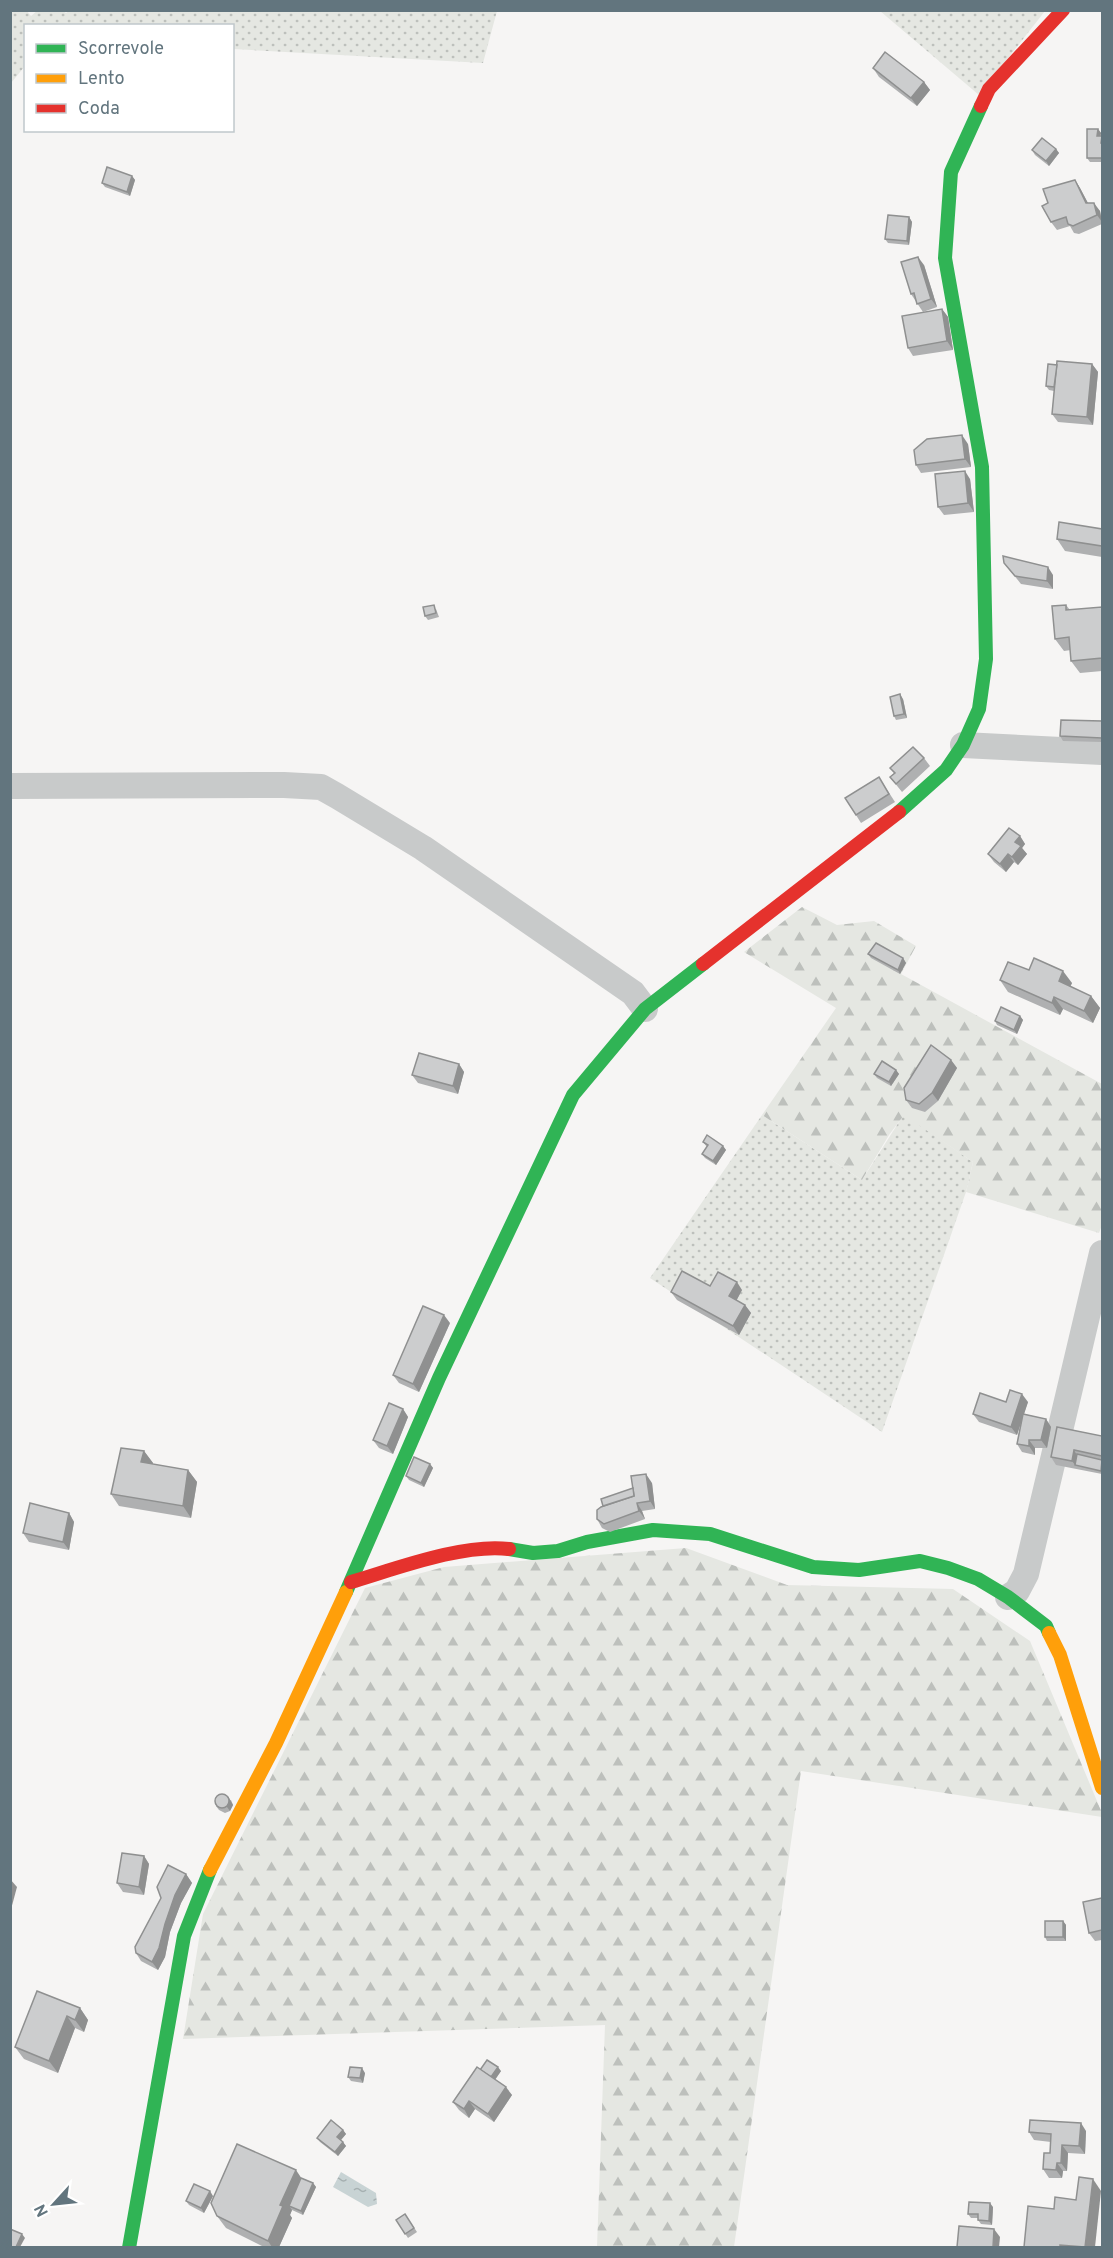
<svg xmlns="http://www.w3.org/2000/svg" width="1113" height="2258" font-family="Overpass,sans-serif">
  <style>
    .grass { fill: url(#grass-dots) }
    .forest { fill: url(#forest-firs) }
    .water { fill: url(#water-ripples) }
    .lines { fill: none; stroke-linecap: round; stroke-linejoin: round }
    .street { stroke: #c8caca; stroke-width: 26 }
    .fast { stroke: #30b455; stroke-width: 14 }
    .slow { stroke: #ff9f0a; stroke-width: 14 }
    .jam { stroke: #e5322d; stroke-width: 14 }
    .wall { fill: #afb0b1 }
    .shaded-wall { fill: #8f9090 }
    .building { fill: #cccdce; stroke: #8f9090; stroke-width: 1.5 }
  </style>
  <defs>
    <pattern id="grass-dots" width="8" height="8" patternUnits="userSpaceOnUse" patternTransform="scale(1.5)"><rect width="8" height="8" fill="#e5e7e2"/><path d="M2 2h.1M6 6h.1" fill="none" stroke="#bdc0bc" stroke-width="1.8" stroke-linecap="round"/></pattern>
    <pattern id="forest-firs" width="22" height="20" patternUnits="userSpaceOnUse" patternTransform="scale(1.5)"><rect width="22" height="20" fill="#e5e7e2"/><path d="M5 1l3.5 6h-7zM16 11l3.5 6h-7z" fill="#bdc0bc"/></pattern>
    <pattern id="water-ripples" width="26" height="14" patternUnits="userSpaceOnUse" patternTransform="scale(1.5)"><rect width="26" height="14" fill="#c8d3d4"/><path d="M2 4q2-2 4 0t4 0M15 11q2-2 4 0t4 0" fill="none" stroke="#a6b0b1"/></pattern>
  </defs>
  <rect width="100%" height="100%" fill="#f6f5f4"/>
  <g class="grass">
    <path d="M38,10L63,11L66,13L70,10L497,11L483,63L233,49L232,26H26L25,66L11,83V11H27L31,16Z"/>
    <path d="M880,11H1045L979,95Z"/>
    <path d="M904,1114L973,1162L966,1192L882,1432L650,1278L762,1115L862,1180Z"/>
  </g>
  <g class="forest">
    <path d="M802,907L837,925L874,921L916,946L901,974L1102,1084V1225L1099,1233L966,1192L973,1162L904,1115L889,1135L862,1180L762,1115L836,1008L744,952Z"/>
    <path d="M686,1548L787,1585L953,1589L1030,1641L1102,1813V1817L801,1771L734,2247H597L605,2025L183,2039L203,1914L365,1588L444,1567Z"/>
  </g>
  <path class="water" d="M341,2172L376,2193L377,2204L368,2207L333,2187Z"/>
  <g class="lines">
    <g class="street">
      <path d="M963,745L1102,752"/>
      <path d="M10,786L284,785L321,787L337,796L423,848L633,993L645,1009"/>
      <path d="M1008,1597L1017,1591L1026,1574L1102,1253"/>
    </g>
    <g class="fast">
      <path d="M899,812L946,770L963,745L979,709L986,659L982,467L945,258L951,172L981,106"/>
      <path d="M509,1549L533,1553L558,1551L587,1542L653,1530L710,1534L813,1567L859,1570L920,1561L948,1568L978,1579L1008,1597L1046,1626L1049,1633"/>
      <path d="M346,1592L439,1378L573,1095L645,1009L703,964"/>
      <path d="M129,2248L184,1936L210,1870"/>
    </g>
    <g class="slow">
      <path d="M1049,1633L1060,1655L1102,1788"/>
      <path d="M210,1870L276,1743L346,1592"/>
    </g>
    <g class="jam">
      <path d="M981,106L989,89L1063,10"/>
      <path d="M703,964L899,812"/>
      <path d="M351,1582C395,1569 464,1543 509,1549"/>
    </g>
  </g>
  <g class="wall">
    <path d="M873,68L924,82L930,90L917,106L879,77Z"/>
    <path d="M1098,129L1101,133L1100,136H1102V162H1090L1087,158Z"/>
    <path d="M1056,149L1059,153L1049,166L1035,155L1032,150Z"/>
    <path d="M132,176L135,180L130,196L105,187L102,183Z"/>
    <path d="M1075,180L1080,188L1088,203L1100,211L1102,221V224L1079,234L1074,233L1070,226L1057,230L1051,222L1048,203Z"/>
    <path d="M909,217L912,222L909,245L888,243L885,239Z"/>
    <path d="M924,265L937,307L923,312L911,294Z"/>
    <path d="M942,309L948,317L953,350L913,356L908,348Z"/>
    <path d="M1092,364L1098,372L1093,425L1058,422L1052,414L1054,391L1049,390L1046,386L1057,365Z"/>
    <path d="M968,444L971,467L921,473L916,465Z"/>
    <path d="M970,479L974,512L944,515L938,507Z"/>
    <path d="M1102,529V557L1065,551L1057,539Z"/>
    <path d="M1004,563L1053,575V589L1021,584Z"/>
    <path d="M1066,605L1070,610L1102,607V671L1080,673L1071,661V650L1064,651L1055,639Z"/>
    <path d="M436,609L439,617L428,620L425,616Z"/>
    <path d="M903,699L907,718L896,720L894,716Z"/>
    <path d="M1102,721V742L1063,741L1060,736Z"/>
    <path d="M924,758L930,766L902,792L890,777L894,773L890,768Z"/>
    <path d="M884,785L895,802L861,823L856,815Z"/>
    <path d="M1020,836L1025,844L1022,848L1027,854L1018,865L1014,862L1006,872L994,862L988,854Z"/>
    <path d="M868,954L903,958L906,963L900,974L871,958Z"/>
    <path d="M1029,970L1072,983L1070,987L1091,996L1100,1008L1093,1023L1063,1009L1060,1015L1008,992L1000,980Z"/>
    <path d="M1020,1016L1023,1020L1017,1034L997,1025L995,1021Z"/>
    <path d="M951,1060L957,1068L938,1101L925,1112L912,1108L906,1100Z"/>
    <path d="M459,1064L464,1072L458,1094L418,1083L412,1075Z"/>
    <path d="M896,1070L899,1074L891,1086L877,1078L874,1074Z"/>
    <path d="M703,1142L723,1146L726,1150L716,1165L705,1158L702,1154L707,1147Z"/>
    <path d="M710,1286L742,1290L736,1301L745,1305L751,1313L739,1335L677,1300L671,1292Z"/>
    <path d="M450,1323L419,1392L399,1383L393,1375Z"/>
    <path d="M1006,1402H1028L1024,1414L1046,1419L1051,1427L1047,1448H1035V1455L1022,1452L1017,1444L1021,1421L1017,1435L979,1422L973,1414Z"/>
    <path d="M403,1409L408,1417L393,1454L379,1448L373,1440Z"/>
    <path d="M1102,1436V1474L1056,1465L1051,1457Z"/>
    <path d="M144,1451L153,1463L152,1464L188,1470L197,1482L191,1518L119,1506L111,1494Z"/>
    <path d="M430,1464L433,1468L424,1487L409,1480L406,1476Z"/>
    <path d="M652,1483L655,1509L642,1511L645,1519L610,1532L602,1528L597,1519Z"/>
    <path d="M69,1513L74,1522L69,1550L29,1542L23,1533Z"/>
    <path d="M231,1800L233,1805L230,1811L225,1813L219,1810L216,1806Z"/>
    <path d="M144,1856L149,1864L144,1895L123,1892L117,1883Z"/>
    <path d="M186,1874L192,1883L181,1903L170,1932L165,1957L158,1970L141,1961L136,1953Z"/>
    <path d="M1102,1898V1940L1095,1941L1089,1933Z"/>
    <path d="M1063,1921L1066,1925V1941H1047L1045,1937Z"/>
    <path d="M80,2008L88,2020L84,2032L75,2028L58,2073L24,2059L15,2047Z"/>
    <path d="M480,2070L501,2071L495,2080L512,2095L494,2122L475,2109L469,2118L459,2110L453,2102Z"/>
    <path d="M365,2073L363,2083L351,2081L348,2077Z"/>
    <path d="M343,2130L346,2134L341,2140L346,2146L338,2156L320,2142L317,2138Z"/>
    <path d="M1086,2131L1085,2154L1068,2153L1067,2171H1063L1062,2178H1049L1043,2169L1050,2153L1051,2142L1034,2140L1029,2132Z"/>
    <path d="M301,2178L313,2183L316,2187L303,2215L292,2210L290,2215L292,2218L279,2247H264L226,2228L217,2216Z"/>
    <path d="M213,2196L204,2213L189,2205L186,2201Z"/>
    <path d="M993,2207L992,2225L981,2224L978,2220V2218H971L968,2214Z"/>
    <path d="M405,2214L417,2232L408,2238L396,2220Z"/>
  </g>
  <g class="shaded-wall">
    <path d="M924,82L930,90L917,106L911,98Z"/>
    <path d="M1098,129L1101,133L1100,140L1097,136Z"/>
    <path d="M1056,149L1059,153L1049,166L1046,161Z"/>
    <path d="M132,176L135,180L130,196L127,192Z"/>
    <path d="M1075,180L1080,188L1092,211L1086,203Z"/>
    <path d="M1094,203L1100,211L1102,222L1097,215Z"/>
    <path d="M909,217L912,222L909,245L907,241Z"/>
    <path d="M918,257L924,265L937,307L931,299Z"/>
    <path d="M942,309L948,317L953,350L947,341Z"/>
    <path d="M1092,364L1098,372L1093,425L1087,417Z"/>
    <path d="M962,435L968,444L971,467L965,459Z"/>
    <path d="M965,471L970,479L974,512L968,503Z"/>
    <path d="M1048,567L1053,575V589L1047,581Z"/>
    <path d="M900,694L903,699L907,718L904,714Z"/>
    <path d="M1020,836L1025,844L1022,848L1027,854L1018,865L1012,857L1015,842Z"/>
    <path d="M1008,854L1014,862L1006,872L1000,864Z"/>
    <path d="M903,958L906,963L900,974L898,970Z"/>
    <path d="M1063,971L1072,983L1067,993L1059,981Z"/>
    <path d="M1091,996L1100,1008L1093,1023L1084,1011Z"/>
    <path d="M1054,997L1063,1009L1060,1015L1052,1003Z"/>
    <path d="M1020,1016L1023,1020L1017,1034L1014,1030Z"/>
    <path d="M951,1060L957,1068L938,1101L932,1093Z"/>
    <path d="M459,1064L464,1072L458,1094L453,1086Z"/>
    <path d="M896,1070L899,1074L891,1086L889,1082Z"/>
    <path d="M723,1146L726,1150L716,1165L713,1161Z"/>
    <path d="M737,1282L742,1290L734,1305L729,1296Z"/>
    <path d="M745,1305L751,1313L739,1335L733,1326Z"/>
    <path d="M444,1315L450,1323L419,1392L413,1384Z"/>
    <path d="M1022,1394L1028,1402L1017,1435L1011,1427Z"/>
    <path d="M403,1409L408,1417L393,1454L387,1446Z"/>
    <path d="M1046,1419L1051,1427L1047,1448L1041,1440Z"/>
    <path d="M1029,1440L1035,1448V1455L1029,1446Z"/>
    <path d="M1074,1450L1079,1459L1075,1465L1072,1461Z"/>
    <path d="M144,1451L153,1463L150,1474L141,1462Z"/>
    <path d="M430,1464L433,1468L424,1487L421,1483Z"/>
    <path d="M188,1470L197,1482L191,1518L183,1506Z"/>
    <path d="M646,1474L652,1483L655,1509L650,1501Z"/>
    <path d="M637,1503L642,1511L645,1519L639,1511Z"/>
    <path d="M69,1513L74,1522L69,1550L63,1542Z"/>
    <path d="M228,1796L233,1805L230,1811L227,1807Z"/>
    <path d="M144,1856L149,1864L144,1895L139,1887Z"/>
    <path d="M186,1874L192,1883L181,1903L170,1932L165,1957L158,1970L152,1962L175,1895Z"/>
    <path d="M10,1879L17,1887L10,1913Z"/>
    <path d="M1063,1921L1066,1925V1941L1063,1937Z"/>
    <path d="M80,2008L88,2020L84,2032L75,2020Z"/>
    <path d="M67,2016L75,2028L58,2073L49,2061Z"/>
    <path d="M498,2067L501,2071L494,2081L491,2077Z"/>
    <path d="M362,2068L365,2073L363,2083L360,2078Z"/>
    <path d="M506,2087L512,2095L494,2122L488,2114Z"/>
    <path d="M469,2101L475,2109L469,2118L464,2109Z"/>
    <path d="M1081,2123L1086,2131L1085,2154L1079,2146Z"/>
    <path d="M343,2130L346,2134L340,2141L337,2137Z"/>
    <path d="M343,2142L346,2146L338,2156L335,2152Z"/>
    <path d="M1062,2145L1068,2153L1067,2171L1061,2163Z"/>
    <path d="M1057,2163L1063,2171L1062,2178L1056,2170Z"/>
    <path d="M296,2170L304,2182L289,2206L292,2210L290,2215L292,2218L279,2247H272L268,2241L280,2205Z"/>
    <path d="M1093,2179L1101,2191L1095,2247H1085Z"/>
    <path d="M313,2183L316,2187L303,2215L301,2211Z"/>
    <path d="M210,2191L213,2196L204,2213L201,2208Z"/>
    <path d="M990,2203L993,2207L992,2225L989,2221Z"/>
    <path d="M994,2229L1000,2237L999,2247H993Z"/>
    <path d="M22,2234L25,2238L20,2247H16Z"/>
  </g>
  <g class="building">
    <path d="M885,52L924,82L911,98L873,68Z"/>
    <path d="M1087,129H1098L1097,136H1102L1101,143H1102V158H1087Z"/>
    <path d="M1042,138L1056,149L1046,161L1032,150Z"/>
    <path d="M107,167L132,176L127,192L102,183Z"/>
    <path d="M1075,180L1086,203H1094L1097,215L1073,226L1068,224L1066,217L1051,222L1042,206L1048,203L1043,189Z"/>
    <path d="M888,215L909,217L907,241L885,239Z"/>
    <path d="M918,257L931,299L917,304L914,293L911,294L901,262Z"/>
    <path d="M942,309L947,341L908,348L902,316Z"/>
    <path d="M1057,361L1092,364L1087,417L1052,414Z"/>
    <path d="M1048,364L1057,365L1054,387L1046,386Z"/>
    <path d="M962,435L965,459L916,465L914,450L927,439Z"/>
    <path d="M965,471L968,503L938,507L935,474Z"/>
    <path d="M1059,522L1102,529V546L1057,539Z"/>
    <path d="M1003,556L1048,567L1047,581L1015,576L1004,563Z"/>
    <path d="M434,605L436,613L425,616L423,607Z"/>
    <path d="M1066,605V610L1102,607V658L1071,661L1069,637L1055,639L1052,606Z"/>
    <path d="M900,694L904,714L894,716L890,697Z"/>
    <path d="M1061,720L1102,721V738L1060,736Z"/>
    <path d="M913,747L924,758L896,784L890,777L895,773L890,768Z"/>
    <path d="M879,777L889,794L856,815L845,798Z"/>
    <path d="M1009,828L1020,836L1015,842L1021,846L1012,857L1008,854L1000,864L988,854Z"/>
    <path d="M876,943L903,958L898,970L868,954Z"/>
    <path d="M1034,958L1063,971L1059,981L1091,996L1084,1011L1054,997L1052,1003L1000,980L1008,962L1029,970Z"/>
    <path d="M1001,1007L1020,1016L1014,1030L995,1021Z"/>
    <path d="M931,1045L951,1060L932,1093L919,1104L906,1100L904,1088Z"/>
    <path d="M419,1053L459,1064L453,1086L412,1075Z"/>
    <path d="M882,1061L896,1070L889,1082L874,1074Z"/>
    <path d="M707,1135L723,1146L713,1161L702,1154L708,1145L703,1142Z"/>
    <path d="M682,1271L710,1286L718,1272L737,1282L729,1296L745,1305L733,1326L671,1292Z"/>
    <path d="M423,1306L444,1315L413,1384L393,1375Z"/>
    <path d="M1010,1390L1022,1394L1011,1427L973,1414L980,1393L1006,1402Z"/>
    <path d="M389,1403L403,1409L387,1446L373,1440Z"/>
    <path d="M1023,1414L1046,1419L1041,1440H1029V1446L1017,1444Z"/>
    <path d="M1057,1427L1102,1436V1456L1074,1450L1072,1461L1051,1457Z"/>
    <path d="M121,1448L144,1451L141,1462L188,1470L183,1506L111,1494Z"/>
    <path d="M1077,1454L1102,1460L1101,1471L1075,1465Z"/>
    <path d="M414,1457L430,1464L421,1483L406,1476Z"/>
    <path d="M646,1474L650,1501L637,1503L639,1511L604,1524L597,1519V1510L601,1507L634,1496L631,1476Z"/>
    <path d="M633,1488L634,1496L603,1506L601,1499Z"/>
    <path d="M30,1503L69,1513L63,1542L23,1533Z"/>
    <circle cx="222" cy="1801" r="7"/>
    <path d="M122,1853L144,1856L139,1887L117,1883Z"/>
    <path d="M168,1865L186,1874L175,1895L165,1924L159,1948L152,1962L136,1953L135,1947L161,1898L157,1887Z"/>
    <path d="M1102,1898V1930L1089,1933L1083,1902Z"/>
    <rect x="1045" y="1921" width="18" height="16"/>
    <path d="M37,1991L80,2008L75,2020L67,2016L49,2061L15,2047Z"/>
    <path d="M487,2060L498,2067L491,2077L480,2070Z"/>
    <path d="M350,2067L362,2068L360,2078L348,2077Z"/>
    <path d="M477,2067L506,2087L488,2114L469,2101L464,2109L453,2102Z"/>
    <path d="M331,2120L343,2130L337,2137L343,2142L335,2152L317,2138Z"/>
    <path d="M1030,2120L1081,2123L1079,2146L1062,2145L1061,2163H1057L1056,2170L1043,2169L1044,2153H1050L1051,2134L1029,2132Z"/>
    <path d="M237,2144L296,2170L280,2205L283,2206L268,2241L217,2216L211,2203Z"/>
    <path d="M1079,2177L1093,2179L1085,2247L1060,2245V2247H1024L1028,2206L1054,2209L1055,2197L1076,2200Z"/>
    <path d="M301,2178L313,2183L301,2211L289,2206Z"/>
    <path d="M194,2184L210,2191L201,2208L186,2201Z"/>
    <path d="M969,2202L990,2203L989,2221L978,2220V2214H968Z"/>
    <path d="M405,2214L414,2228L405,2234L396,2220Z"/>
    <path d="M959,2226L994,2229L993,2247H957Z"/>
    <path d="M10,2229L22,2234L16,2247H10Z"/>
  </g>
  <rect width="1113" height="2258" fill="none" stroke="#62757e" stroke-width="24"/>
  <rect x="24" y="24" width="210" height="108" fill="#ffffff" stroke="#c0c8cb" stroke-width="1.5"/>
  <rect x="36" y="44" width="30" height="9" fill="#30b455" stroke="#c0c8cb" stroke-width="1.5"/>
  <text x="78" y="54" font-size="18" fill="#62757e">Scorrevole</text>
  <rect x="36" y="74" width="30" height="9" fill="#ff9f0a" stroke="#c0c8cb" stroke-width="1.5"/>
  <text x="78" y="84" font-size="18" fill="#62757e">Lento</text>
  <rect x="36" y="104" width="30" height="9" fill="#e5322d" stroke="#c0c8cb" stroke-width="1.5"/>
  <text x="78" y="114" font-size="18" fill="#62757e">Coda</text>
  <g transform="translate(54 2204) rotate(243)" stroke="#ffffff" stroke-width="4.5" paint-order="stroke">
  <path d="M0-4.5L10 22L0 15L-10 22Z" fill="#62757e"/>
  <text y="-9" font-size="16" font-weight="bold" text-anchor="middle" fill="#62757e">N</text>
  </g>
</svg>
